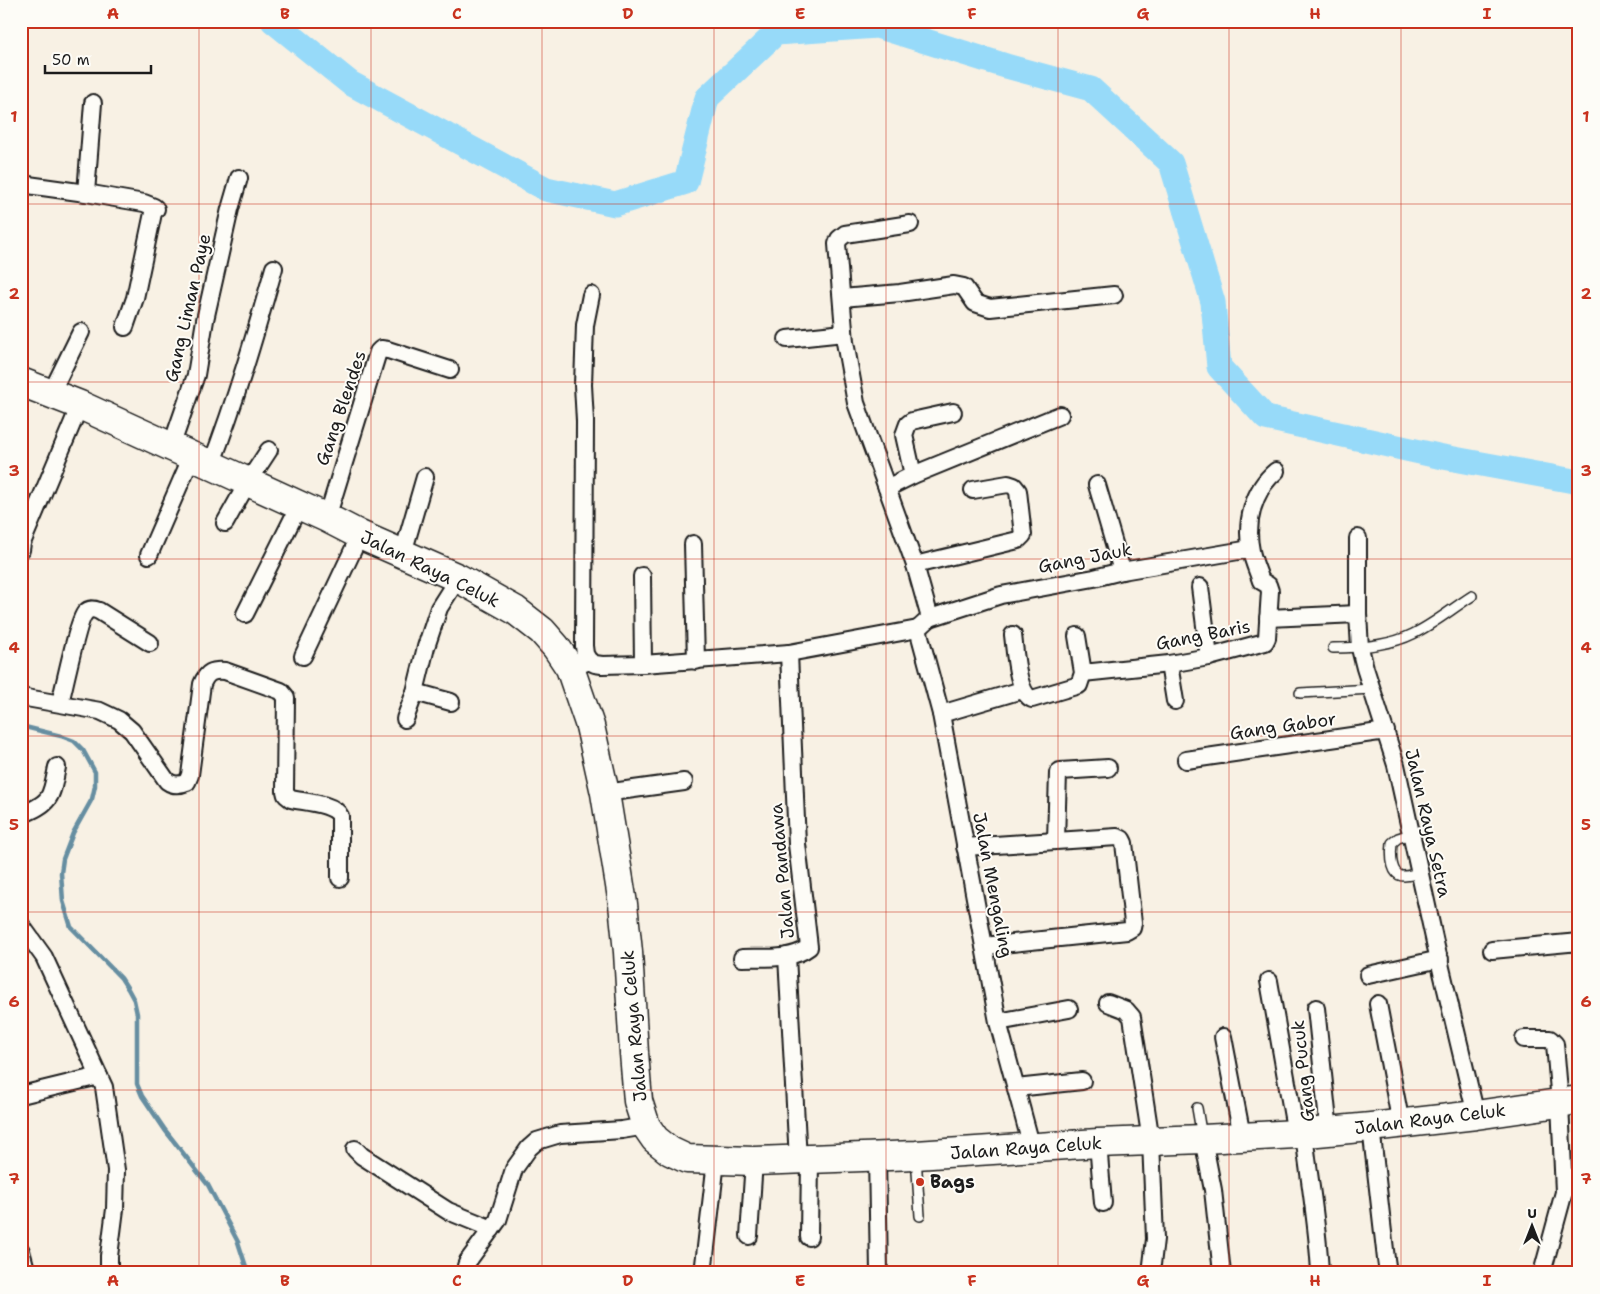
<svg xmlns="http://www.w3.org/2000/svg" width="1600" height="1294" font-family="'Shantell Sans',sans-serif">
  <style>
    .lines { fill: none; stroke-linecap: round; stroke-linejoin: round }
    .stream { stroke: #668ea1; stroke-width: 4.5 }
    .river { stroke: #97daf9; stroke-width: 25 }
    .service-casing { stroke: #1c1c1c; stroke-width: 12 }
    .minor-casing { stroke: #1c1c1c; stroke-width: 20 }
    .trunk-casing { stroke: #1c1c1c; stroke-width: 31 }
    .service { stroke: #fdfcf7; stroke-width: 9 }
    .minor { stroke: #fdfcf7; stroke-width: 16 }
    .trunk { stroke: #fdfcf7; stroke-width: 28 }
    .grid { fill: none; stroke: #c8321e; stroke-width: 1; stroke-opacity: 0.55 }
    .poi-dot { fill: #c8321e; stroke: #fdfcf7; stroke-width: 2 }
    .labels { text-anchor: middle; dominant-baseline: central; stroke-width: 4; stroke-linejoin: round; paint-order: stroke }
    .street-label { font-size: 18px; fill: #1c1c1c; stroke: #fdfcf7 }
    .poi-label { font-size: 18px; font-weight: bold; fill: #1c1c1c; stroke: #fdfcf7; text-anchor: start }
    .neatline { fill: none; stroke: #c8321e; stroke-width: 2 }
    .grid-label { font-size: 16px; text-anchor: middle; font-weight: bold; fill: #c8321e }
  </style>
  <rect width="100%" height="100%" fill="#f8f1e4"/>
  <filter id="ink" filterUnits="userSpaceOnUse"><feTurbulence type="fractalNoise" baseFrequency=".02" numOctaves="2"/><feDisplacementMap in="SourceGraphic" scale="10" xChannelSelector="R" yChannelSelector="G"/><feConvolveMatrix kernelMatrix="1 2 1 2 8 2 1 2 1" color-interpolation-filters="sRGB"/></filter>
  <g filter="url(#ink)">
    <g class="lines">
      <path class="stream" d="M21,726L61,736L74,741L83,750L95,772V786L92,799L73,833L63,859L61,873L63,901L71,927L121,978L128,989L134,1000L137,1014V1084L142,1096L165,1130L208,1185L238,1242L248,1273"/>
      <path class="river" d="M273,21L350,83L546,189L615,204L686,182L707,98L776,33L877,26L1006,66L1091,89L1171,163L1213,302L1219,367L1266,418L1438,456L1579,482"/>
      <g class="service-casing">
        <g id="service">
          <path d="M1333,648C1360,648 1389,646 1413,634C1434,624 1453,608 1472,596"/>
          <path d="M1300,693L1372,689"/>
          <path d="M1411,834L1398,838L1392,843C1391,851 1390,870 1399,875C1405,878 1414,874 1420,872"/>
          <path d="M1197,1108L1202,1137"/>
          <path d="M916,1157L920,1216"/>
        </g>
      </g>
      <g class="minor-casing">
        <g id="minor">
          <path d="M21,184L86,193L144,203L154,207L156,209L153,213L135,298L125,327"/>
          <path d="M86,193L93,103"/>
          <path d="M910,224L845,234L839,239L837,244L845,342L856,403L915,565L930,618L918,629"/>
          <path d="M842,298L900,293L954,285L964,287L975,303L990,308L1114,295"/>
          <path d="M787,339L844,333"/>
          <path d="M51,393L81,332"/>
          <path d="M171,447L196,375L205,320L230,209L239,178"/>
          <path d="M211,465C236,400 255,335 274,268"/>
          <path d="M913,475L904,435L908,424L912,421L953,412"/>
          <path d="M1097,485L1122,571"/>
          <path d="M887,488L913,475L1060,415"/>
          <path d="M327,518L378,352L381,349L388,350L450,370"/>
          <path d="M225,523L248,482L269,450"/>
          <path d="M1358,538V614L1360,648L1365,668L1396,765L1436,947L1476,1115"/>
          <path d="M693,544L696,661"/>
          <path d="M21,550L22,543L80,405"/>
          <path d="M403,553L425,477"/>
          <path d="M149,555L192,456"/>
          <path d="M915,565L1018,540L1023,535L1018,491L1014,486L1008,484L973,490"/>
          <path d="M642,576L643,664"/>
          <path d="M1200,587L1209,657"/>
          <path d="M245,614L299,506"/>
          <path d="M930,618L1001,595L1094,578L1122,571L1250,549"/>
          <path d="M1268,618L1358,614"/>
          <path d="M918,629L941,714L998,1022L1032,1148"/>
          <path d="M1013,635C1015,650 1017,693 1032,699L1079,685L1083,673L1077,636"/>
          <path d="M303,656L360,535"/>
          <path d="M589,661L585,654L584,646L585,421L583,385L585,325L591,295"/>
          <path d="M1169,664L1175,701"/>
          <path d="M579,665L589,661L595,664L602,665L643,664L789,653L918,629"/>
          <path d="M1083,673L1169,664L1209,657L1265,642L1267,638L1270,591L1268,585L1261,581C1258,572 1253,561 1251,551C1245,523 1253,490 1276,471"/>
          <path d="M415,692L451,702"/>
          <path d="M21,697L100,711L119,720L132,731L167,781C174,786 180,785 187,782L190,775L202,684C207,672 212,670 225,671L281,691L286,697L285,791L286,795L291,799C304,802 334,803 340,816V878"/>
          <path d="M60,703C64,688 78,620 85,613C89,608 94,609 99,611L150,643"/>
          <path d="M941,714L1022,690"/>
          <path d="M405,719L415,692L426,647L439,608L458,578"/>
          <path d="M1186,760L1386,731"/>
          <path d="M605,793L684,782"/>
          <path d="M21,815C52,802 51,798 57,767"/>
          <path d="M1056,840L1058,773L1060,771L1108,768"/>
          <path d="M965,847L1117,837L1122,839L1124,843L1133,923L1132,928L1127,931L984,946"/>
          <path d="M21,925L44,957L104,1087L116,1170L115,1209L109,1256V1273"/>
          <path d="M1492,950L1579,942"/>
          <path d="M787,956L798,1160"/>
          <path d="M742,958C763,957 791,961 809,947L797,844L789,653"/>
          <path d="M1368,975L1440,959"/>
          <path d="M1269,981L1296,1134"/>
          <path d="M1108,1003L1126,1010L1132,1017L1151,1141L1155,1239L1151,1273"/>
          <path d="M1378,1004L1401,1124"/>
          <path d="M1316,1008L1329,1131"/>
          <path d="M998,1022L1069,1009"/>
          <path d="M1223,1037L1242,1136"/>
          <path d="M1524,1039H1550L1555,1044L1560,1103L1564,1192L1542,1273"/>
          <path d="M1016,1088L1082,1081"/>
          <path d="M21,1095L99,1076"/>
          <path d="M1371,1127L1386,1259L1388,1273"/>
          <path d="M1304,1133C1309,1180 1318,1226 1320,1273"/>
          <path d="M1203,1139L1213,1190L1222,1273"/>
          <path d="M1098,1143L1103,1203"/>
          <path d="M355,1149L362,1156L448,1211L492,1229"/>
          <path d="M877,1156L879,1273"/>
          <path d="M749,1236L754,1161"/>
          <path d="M809,1237L810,1159"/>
          <path d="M21,1251L27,1273"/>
          <path d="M466,1273V1266L468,1261L498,1220L514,1169L529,1148L537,1141L560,1134L622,1130L646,1126"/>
          <path d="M703,1273L716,1161"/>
        </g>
      </g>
      <g class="trunk-casing">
        <path id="trunk" d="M21,382L80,405L327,518L360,535L458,578L515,610L542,631L556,647L570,668L590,726L605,793L623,904L628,952L634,1053L638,1101L646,1126L655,1139L670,1151L687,1159L754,1161L916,1155L1098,1143L1203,1139L1296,1134L1371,1127L1476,1115L1579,1100"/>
      </g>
      <use href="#service" class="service"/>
      <use href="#minor" class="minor"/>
      <use href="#trunk" class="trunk"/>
    </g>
  </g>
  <path class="grid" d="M199,21V1273M371,21V1273M542,21V1273M714,21V1273M886,21V1273M1058,21V1273M1229,21V1273M1401,21V1273M21,204H1579M21,382H1579M21,559H1579M21,736H1579M21,912H1579M21,1090H1579"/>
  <circle class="poi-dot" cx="920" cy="1182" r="5"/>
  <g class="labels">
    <g class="street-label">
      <text transform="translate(188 308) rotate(-77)">Gang Liman Paye</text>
      <text transform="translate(341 408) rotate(-71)">Gang Blendes</text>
      <text transform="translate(1085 558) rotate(-11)">Gang Jauk</text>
      <text transform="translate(430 569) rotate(26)">Jalan Raya Celuk</text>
      <text transform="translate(1203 635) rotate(-11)">Gang Baris</text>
      <text transform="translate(1283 726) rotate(-8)">Gang Gabor</text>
      <text transform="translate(1428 823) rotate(77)">Jalan Raya Setra</text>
      <text transform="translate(782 871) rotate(-95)">Jalan Pandawa</text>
      <text transform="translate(993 885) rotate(79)">Jalan Mengaling</text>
      <text transform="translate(634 1026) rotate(-95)">Jalan Raya Celuk</text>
      <text transform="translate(1303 1071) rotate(-96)">Gang Pucuk</text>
      <text transform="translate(1430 1119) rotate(-7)">Jalan Raya Celuk</text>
      <text transform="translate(1026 1148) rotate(-4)">Jalan Raya Celuk</text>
    </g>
    <g class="poi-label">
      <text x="930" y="1182">Bags</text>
    </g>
  </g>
  <rect width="1600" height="1294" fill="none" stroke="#fdfcf7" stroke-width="55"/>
  <g transform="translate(1532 1226)" stroke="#fdfcf7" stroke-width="4" paint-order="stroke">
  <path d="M0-4L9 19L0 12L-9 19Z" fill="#1c1c1c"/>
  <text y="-8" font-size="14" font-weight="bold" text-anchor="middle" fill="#1c1c1c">U</text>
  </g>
  <path d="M45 65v8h106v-8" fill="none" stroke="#1c1c1c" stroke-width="2.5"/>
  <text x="52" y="65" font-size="15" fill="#1c1c1c" stroke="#fdfcf7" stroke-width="4" paint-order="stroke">50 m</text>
  <rect x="28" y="28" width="1544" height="1238" class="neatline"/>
  <g class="grid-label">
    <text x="113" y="19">A</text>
    <text x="285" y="19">B</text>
    <text x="457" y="19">C</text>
    <text x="628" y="19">D</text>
    <text x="800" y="19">E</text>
    <text x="972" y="19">F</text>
    <text x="1143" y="19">G</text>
    <text x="1315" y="19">H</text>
    <text x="1487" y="19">I</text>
    <text x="14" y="122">1</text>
    <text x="1586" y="122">1</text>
    <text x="14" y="299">2</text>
    <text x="1586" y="299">2</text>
    <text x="14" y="476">3</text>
    <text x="1586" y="476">3</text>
    <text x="14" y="653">4</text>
    <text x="1586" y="653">4</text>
    <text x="14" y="830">5</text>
    <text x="1586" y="830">5</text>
    <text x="14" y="1007">6</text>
    <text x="1586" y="1007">6</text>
    <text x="14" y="1184">7</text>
    <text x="1586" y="1184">7</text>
    <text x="113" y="1286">A</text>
    <text x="285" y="1286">B</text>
    <text x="457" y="1286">C</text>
    <text x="628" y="1286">D</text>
    <text x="800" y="1286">E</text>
    <text x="972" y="1286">F</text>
    <text x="1143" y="1286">G</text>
    <text x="1315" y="1286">H</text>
    <text x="1487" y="1286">I</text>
  </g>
</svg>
